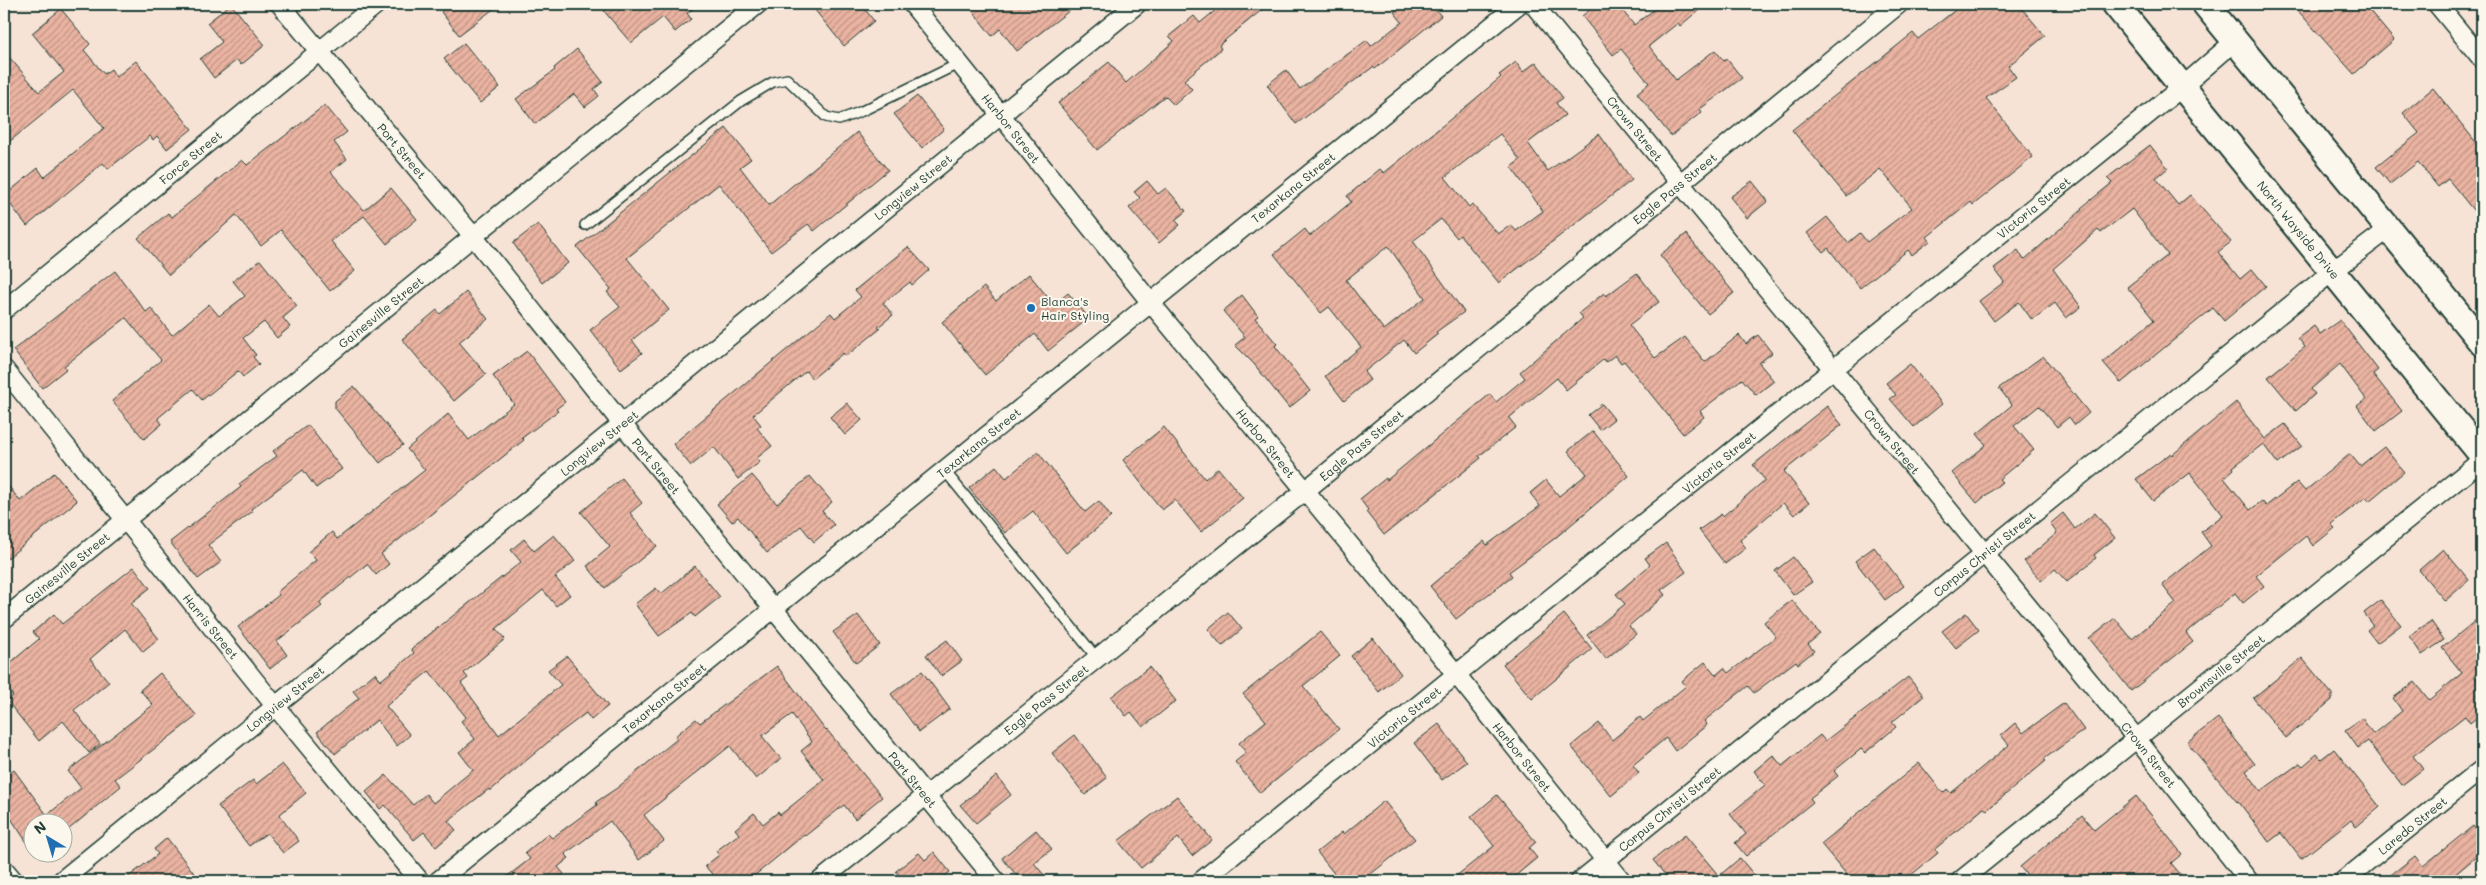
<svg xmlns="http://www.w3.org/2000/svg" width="2486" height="885" font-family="Mali,sans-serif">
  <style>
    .building { fill: url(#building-hatch); stroke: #1f3d34; fill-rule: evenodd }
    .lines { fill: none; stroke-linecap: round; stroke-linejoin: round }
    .service-casing { stroke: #1f3d34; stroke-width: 12 }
    .minor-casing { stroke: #1f3d34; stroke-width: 21 }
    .secondary-casing { stroke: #1f3d34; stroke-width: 29 }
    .service { stroke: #fbf7ec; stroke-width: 9 }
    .minor { stroke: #fbf7ec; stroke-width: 18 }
    .secondary { stroke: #fbf7ec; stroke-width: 25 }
    .poi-dot { fill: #1f6fb2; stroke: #fbf7ec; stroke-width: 2 }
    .labels { text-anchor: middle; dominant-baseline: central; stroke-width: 4; stroke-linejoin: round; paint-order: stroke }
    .street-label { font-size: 12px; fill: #1f3d34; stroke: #fbf7ec }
    .poi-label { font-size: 12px; fill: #1f3d34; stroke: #fbf7ec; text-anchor: start }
  </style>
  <defs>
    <pattern id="building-hatch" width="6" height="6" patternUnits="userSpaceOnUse" patternTransform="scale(1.25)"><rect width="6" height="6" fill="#ebb3a1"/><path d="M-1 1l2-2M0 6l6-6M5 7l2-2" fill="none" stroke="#be9384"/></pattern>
  </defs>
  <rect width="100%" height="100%" fill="#f6e3d6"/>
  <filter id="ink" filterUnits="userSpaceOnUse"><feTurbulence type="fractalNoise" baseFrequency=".02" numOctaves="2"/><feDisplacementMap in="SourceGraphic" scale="10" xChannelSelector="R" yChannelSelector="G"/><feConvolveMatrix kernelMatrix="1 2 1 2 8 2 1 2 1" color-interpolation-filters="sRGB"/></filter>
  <g filter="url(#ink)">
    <g class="building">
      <path d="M231,4L265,45L241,65L237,60L214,78L200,59L222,42L207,23Z"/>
      <path d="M451,4H500L459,35L441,12Z"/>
      <path d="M613,4H699L687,13L691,19L675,32L663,17L631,43L604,11Z"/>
      <path d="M810,4H861L874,21L844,46Z"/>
      <path d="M967,4H1078L1017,51L1000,29L992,36Z"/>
      <path d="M1223,4H1269L1219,45L1221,49L1184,80L1192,89L1174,105L1165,96L1097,150L1058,103L1109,62L1126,83L1174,41L1169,36L1194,16L1200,23Z"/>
      <path d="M1405,4H1431L1441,16L1375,69L1373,67L1296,124L1267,85L1286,70L1300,89L1367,40L1371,46L1402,22L1394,12Z"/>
      <path d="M1597,4H1617L1634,25L1661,4H1706L1680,26L1678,23L1649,46L1676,80L1715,50L1724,61L1727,59L1742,78L1700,109L1702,112L1671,136L1637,93L1649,83L1621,49L1613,55L1582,16Z"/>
      <path d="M1963,4H2018L2045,36L2008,66L2016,77L1986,98L2033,157L1973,205L1971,202L1927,237L1930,241L1912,255L1908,250L1860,288L1828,248L1823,252L1807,233L1827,217L1848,243L1860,233L1867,242L1912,208L1880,169L1846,196L1792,130L1913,33L1918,39Z"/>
      <path d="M2292,4H2364L2394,40L2354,74Z"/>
      <path d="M61,9L90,44L84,50L104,74L111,69L116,77L136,61L192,129L167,149L157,136L153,140L150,136L108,169L103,163L27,226L4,196L38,168L44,177L104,128L73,90L4,146V51L39,92L64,72L32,33Z"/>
      <path d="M464,43L500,87L480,103L444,59Z"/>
      <path d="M577,49L603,82L594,89L599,96L585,107L574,94L535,124L516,99L555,70L554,68Z"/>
      <path d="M1516,62L1523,72L1536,62L1563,98L1556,103L1565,115L1528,143L1548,171L1599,134L1632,180L1499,283L1460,235L1457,238L1441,219L1413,241L1464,312L1436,332L1438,334L1414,353L1404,340L1364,372L1370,380L1344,401L1325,376L1361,347L1329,307L1321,313L1274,254L1305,229L1310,236L1351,202L1347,196L1380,169L1384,173L1474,100L1501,77L1499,75ZM1500,134L1520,160L1511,167L1543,211L1516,231L1511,225L1498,234L1472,204L1469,207L1445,177ZM1388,246L1425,298L1384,330L1346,280Z"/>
      <path d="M2433,88L2482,150V221L2448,179L2438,187L2418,162L2390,184L2376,167L2419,133L2403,113Z"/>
      <path d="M917,96L944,129L922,148L894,114Z"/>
      <path d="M325,105L347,132L334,142L347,159L331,172L364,210L391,188L417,219L387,244L364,216L331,241L355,271L330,291L281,230L261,246L236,215L169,275L138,238L168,213L172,217L242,160L247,165Z"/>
      <path d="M726,128L751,159L740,167L769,205L857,132L888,170L814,231L808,224L771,252L719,184L627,258L669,310L632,340L642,353L621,369L590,330L620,307L607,292L611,289L577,247Z"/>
      <path d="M2150,145L2168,168L2156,178L2178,205L2190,195L2231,242L2218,252L2240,279L2252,269L2266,286L2224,321L2213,308L2121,383L2103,362L2154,320L2127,287L2168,255L2132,209L2101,233L2098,230L2053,269L2081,307L2066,318L2055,303L2032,320L2019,302L1994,321L1979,301L2004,282L1994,268L2018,250L2024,260L2082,210L2081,208L2112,183L2107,178Z"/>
      <path d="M1147,181L1158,194L1166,188L1186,211L1175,220L1180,225L1159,243L1129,208L1140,198L1134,192Z"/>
      <path d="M1752,181L1768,201L1747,218L1730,197Z"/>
      <path d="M538,224L568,263L542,283L513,243Z"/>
      <path d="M1686,234L1734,293L1708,314L1660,255Z"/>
      <path d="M908,247L929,270L912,285L910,282L883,303L893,315L878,327L880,329L846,356L843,353L812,379L806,371L753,415L761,425L757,428L772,446L757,458L760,462L738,479L714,447L691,466L673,444L831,313L835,318L861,297L855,290Z"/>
      <path d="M260,260L297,306L283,318L290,327L277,338L264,322L243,338L256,355L253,357L259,364L243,377L238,371L202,400L193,389L158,418L162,424L144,439L112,401L161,360L126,318L64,366L66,369L42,388L13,350L115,271L146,312L151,308L172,335L209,304L219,316L245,296L233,281Z"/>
      <path d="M1637,273L1659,302L1629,325L1655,358L1685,337L1705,362L1739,335L1746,344L1758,335L1772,353L1759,363L1774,381L1756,395L1742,379L1700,411L1704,417L1683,434L1624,361L1621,363L1615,355L1606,362L1604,359L1566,390L1557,378L1509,418L1516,427L1479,456L1481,458L1384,535L1366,512L1368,510L1360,499L1386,478L1387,480L1490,394L1496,402L1525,378L1520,372L1583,318L1579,313L1604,293L1606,296Z"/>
      <path d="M1029,274L1054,305L1068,293L1089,318L1048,351L1035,334L985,375L942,322L984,287L996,301Z"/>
      <path d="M466,292L488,319L459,342L486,374L454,401L402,339L437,310L440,314Z"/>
      <path d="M1242,295L1258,316L1255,318L1277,344L1275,346L1310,391L1289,408L1254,364L1235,345L1245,337L1223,311Z"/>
      <path d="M2340,320L2378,370L2373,374L2402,411L2376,431L2357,406L2366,399L2340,364L2311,389L2315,394L2296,411L2268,377L2305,347L2298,338L2314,326L2320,334Z"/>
      <path d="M527,351L565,402L556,409L558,411L522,438L524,440L381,554L389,564L376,575L367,564L319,603L322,606L277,641L287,655L270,669L238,627L279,595L277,592L316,560L308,552L332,532L337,539L425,470L407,449L448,414L469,440L514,404L493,376Z"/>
      <path d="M2043,356L2089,413L2075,425L2069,417L2057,427L2039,406L2014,426L2034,450L1999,479L2002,482L1977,503L1952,473L1986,445L1977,434L2012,405L1999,388Z"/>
      <path d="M1910,364L1942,404L1914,427L1890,399L1896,395L1886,383Z"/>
      <path d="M354,386L403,445L380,463L335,408V401Z"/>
      <path d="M2236,402L2265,439L2285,424L2302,446L2278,464L2263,444L2233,467L2234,469L2224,478L2250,510L2262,501L2266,506L2297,482L2305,491L2350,454L2360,466L2384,447L2404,472L2369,501L2366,497L2331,524L2335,528L2313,546L2306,536L2256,576L2264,586L2243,603L2235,593L2186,633L2193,642L2131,691L2089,638L2115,618L2132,639L2176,603L2162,585L2211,546L2201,532L2223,515L2190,473L2153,501L2136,479L2171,453L2172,455Z"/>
      <path d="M847,403L862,420L845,435L830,417Z"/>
      <path d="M1602,404L1614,419L1600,430L1588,415Z"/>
      <path d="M1827,406L1842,425L1784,471L1809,503L1794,515L1783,503L1740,540L1746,548L1725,564L1699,530L1721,514L1723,516L1765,480L1753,465Z"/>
      <path d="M308,425L342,469L316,488L303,470L251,509L253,511L208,545L221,562L198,579L170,542L241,487L239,484L277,456L273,451Z"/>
      <path d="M1164,427L1205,479L1218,468L1243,498L1201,532L1175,500L1162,510L1123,460Z"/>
      <path d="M1593,431L1629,476L1554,539L1509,572L1512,576L1456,619L1430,586L1484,541L1487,545L1540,506L1530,493L1546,480L1559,496L1587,474L1568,451Z"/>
      <path d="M1038,452L1085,512L1099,501L1111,517L1066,553L1033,511L1005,533L969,488L996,466L1006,478Z"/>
      <path d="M54,473L77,501L4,561V480L20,501Z"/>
      <path d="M752,475L777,504L810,476L832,502L822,511L834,525L814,542L801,526L767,553L738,517L732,522L717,504Z"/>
      <path d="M622,478L642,503L630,513L657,546L605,588L587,566L610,547L581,512Z"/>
      <path d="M2063,513L2075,529L2095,513L2115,538L2094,555L2096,558L2067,582L2055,569L2041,581L2024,561L2057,533L2050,524Z"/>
      <path d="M554,535L575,561L555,577L570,595L556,606L543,590L496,629L505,639L464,673L468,678L461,683L499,735L561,685L548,670L567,656L608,706L591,720L586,713L553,738L490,791L489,789L448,821L456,830L436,847L424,832L414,840L385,805L380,809L366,792L386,775L413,805L426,794L433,803L473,770L459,752L475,739L461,721L466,717L429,671L386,706L410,735L397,746L377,720L335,754L317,732L359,698L353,691L375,673L380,681L414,653L411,649L521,562L511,550L524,539L534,551Z"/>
      <path d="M1666,543L1686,572L1661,590L1665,595L1629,626L1636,634L1606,659L1587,635L1625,604L1616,594L1650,565L1645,558Z"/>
      <path d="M1874,547L1904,586L1885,600L1855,561Z"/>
      <path d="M2443,549L2469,580L2445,601L2419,570Z"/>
      <path d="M1793,557L1812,582L1793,595L1775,571Z"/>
      <path d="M695,566L720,597L695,617L692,613L659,636L635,604L656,588L661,594Z"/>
      <path d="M134,567L150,588L131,603L159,639L143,652L125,629L90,659L109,682L74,710L100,744L89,753L63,721L39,741L7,701L13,696L4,684V668L39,639L33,632L54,614L62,624Z"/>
      <path d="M1792,600L1820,634L1808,644L1814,651L1798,664L1796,661L1754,693L1748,686L1704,721L1707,725L1675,751L1666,738L1633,765L1639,773L1611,796L1571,746L1599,723L1612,740L1640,717L1643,721L1686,686L1682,681L1705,662L1716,675L1724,668L1728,673L1776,637L1764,622Z"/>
      <path d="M2381,600L2401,625L2377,643L2367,630L2373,625L2364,613Z"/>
      <path d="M1228,612L1242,629L1222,646L1208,629Z"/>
      <path d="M1966,613L1979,630L1956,648L1942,631Z"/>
      <path d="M1564,614L1592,649L1532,699L1503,664Z"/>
      <path d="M858,615L880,645L856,663L833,632Z"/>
      <path d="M2482,615V669L2474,676L2482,687V713L2470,723L2465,716L2413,756L2423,769L2402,785L2368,741L2358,748L2345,730L2362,718L2373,734L2402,711L2393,698L2415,682L2429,700L2462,673L2442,648Z"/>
      <path d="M2431,621L2444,640L2422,655L2409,636Z"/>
      <path d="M1320,632L1340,656L1303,686L1339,729L1260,793L1235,762L1246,753L1239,743L1266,721L1243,694Z"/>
      <path d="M1373,638L1401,674L1379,692L1351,656Z"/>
      <path d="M947,640L962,661L941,676L926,655Z"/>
      <path d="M2302,658L2332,694V700L2286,738L2253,698Z"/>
      <path d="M777,666L826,731L827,730L882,797L855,819L844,805L805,836L804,835L748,881H718L705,866L719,855L716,851L739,834L735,829L754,813L763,824L778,812L780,815L824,780L801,751L812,742L792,714L762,736L781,759L756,779L730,746L644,815L664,841L639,860L610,821L565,854L569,858L558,867L564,874L555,881H501L530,859L525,853L548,834L552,838L597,805L596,802L617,788L677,739L675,736L696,719L700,723Z"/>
      <path d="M1149,667L1176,701L1143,727L1131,712L1126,716L1111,697Z"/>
      <path d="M922,671L950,709L919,732L891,694Z"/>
      <path d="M160,673L197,716L115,779L121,786L62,835V822H32V850L4,808V778L14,770L47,815L81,788L68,771L153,705L140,690Z"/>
      <path d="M1908,677L1924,696L1892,722L1896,727L1865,753L1861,749L1834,771L1838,776L1810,798L1813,802L1746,856L1735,843L1746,834L1730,814L1765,785L1754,771L1773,755L1782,766L1820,735L1825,741Z"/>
      <path d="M2064,703L2084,730L2044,759L2046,761L1987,810L1984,808L1935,849L1938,853L1904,881H1852L1821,844L1919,763L1943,793L1947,789L1951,793L2009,745L2001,735L2015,723L2023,733Z"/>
      <path d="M2218,718L2255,764L2246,771L2261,791L2300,763L2303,766L2317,754L2321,759L2334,749L2380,807L2356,827L2351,820L2301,859L2281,833L2269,842L2238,801L2237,802L2187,742Z"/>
      <path d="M1439,724L1467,762L1442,780L1414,743Z"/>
      <path d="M1075,735L1107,778L1085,795L1052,753Z"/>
      <path d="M282,764L306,793L279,815L299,841L283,853L267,833L249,846L218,806L253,780L256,784Z"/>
      <path d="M997,776L1011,795L976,823L960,805Z"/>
      <path d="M1497,795L1536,842L1529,848L1537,858L1509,881H1450L1494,846L1471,817Z"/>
      <path d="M1177,796L1212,840L1192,856L1178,838L1141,868L1118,841Z"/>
      <path d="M2136,796L2182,854L2171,863L2186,881H2032L2020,867L2082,815L2094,830Z"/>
      <path d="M1384,801L1415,839L1362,881H1340L1317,852L1342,832L1344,834Z"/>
      <path d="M2473,826L2482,837V852L2447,881H2383L2415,856L2423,866Z"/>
      <path d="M1036,830L1052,849L1034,863L1049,881H1028L1021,874L1018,877L1002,858Z"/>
      <path d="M1685,835L1719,876L1740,858L1759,881H1670L1653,860Z"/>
      <path d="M167,838L200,881H123L158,854L154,849Z"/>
      <path d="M934,852L950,872L938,881H904L896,871L919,853L925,860Z"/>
    </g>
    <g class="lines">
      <g class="service-casing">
        <g id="service">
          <path d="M585,225L741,101L773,82L787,79L826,117L839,120L862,111L960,63"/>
          <path d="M945,471L1096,657"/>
        </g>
      </g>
      <g class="minor-casing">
        <g id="minor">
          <path id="s1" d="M280,4L473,236L623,425L996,881"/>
          <path id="s2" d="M912,4L1151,303L1456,674L1622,881"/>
          <path id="s3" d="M1533,4L2136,738L2249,881"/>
          <path d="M2437,4L2482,59"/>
          <path id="s4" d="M4,310L377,4"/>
          <path id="s5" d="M4,369L276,707L420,881"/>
          <path id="s6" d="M4,619L758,4"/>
          <path d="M4,869L14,881"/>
          <path id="s7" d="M61,881L1137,4"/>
          <path id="s8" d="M438,881L1519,4"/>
          <path id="s9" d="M820,881L1306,490L1899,4"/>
          <path id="s10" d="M1201,881L2182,87L2235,41"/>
          <path id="s11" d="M1580,881L2333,271L2390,228"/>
          <path id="s12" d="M1960,881L2482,460"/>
          <path id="s13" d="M2343,881L2482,769"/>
        </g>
      </g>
      <g class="secondary-casing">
        <g id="secondary">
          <path id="s14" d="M2115,4L2482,455"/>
          <path d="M2205,4L2482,343"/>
        </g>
      </g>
      <use href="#service" class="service"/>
      <use href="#minor" class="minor"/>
      <use href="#secondary" class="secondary"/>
    </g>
  </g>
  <circle class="poi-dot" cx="1031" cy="308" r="5"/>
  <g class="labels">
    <g class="street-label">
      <text stroke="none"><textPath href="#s2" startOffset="159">Harbor Street</textPath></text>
      <text stroke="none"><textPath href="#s3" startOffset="161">Crown Street</textPath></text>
      <text stroke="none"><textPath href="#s1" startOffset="191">Port Street</textPath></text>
      <text stroke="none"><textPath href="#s4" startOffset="241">Force Street</textPath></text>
      <text stroke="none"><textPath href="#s7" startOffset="1099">Longview Street</textPath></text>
      <text stroke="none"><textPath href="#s8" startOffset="1101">Texarkana Street</textPath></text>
      <text stroke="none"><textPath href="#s9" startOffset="1100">Eagle Pass Street</textPath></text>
      <text stroke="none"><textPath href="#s10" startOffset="1071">Victoria Street</textPath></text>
      <text stroke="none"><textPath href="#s14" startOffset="291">North Wayside Drive</textPath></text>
      <text stroke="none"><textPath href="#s6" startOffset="486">Gainesville Street</textPath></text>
      <text stroke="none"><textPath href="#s3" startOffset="566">Crown Street</textPath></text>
      <text stroke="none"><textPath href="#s7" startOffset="694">Longview Street</textPath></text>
      <text stroke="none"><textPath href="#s8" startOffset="696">Texarkana Street</textPath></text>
      <text stroke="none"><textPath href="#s2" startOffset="564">Harbor Street</textPath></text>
      <text stroke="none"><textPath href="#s9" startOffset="695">Eagle Pass Street</textPath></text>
      <text stroke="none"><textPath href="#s10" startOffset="666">Victoria Street</textPath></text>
      <text stroke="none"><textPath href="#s1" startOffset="596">Port Street</textPath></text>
      <text stroke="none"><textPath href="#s11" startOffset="520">Corpus Christi Street</textPath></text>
      <text stroke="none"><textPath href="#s6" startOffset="81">Gainesville Street</textPath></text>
      <text stroke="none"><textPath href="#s5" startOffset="330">Harris Street</textPath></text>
      <text stroke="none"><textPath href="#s12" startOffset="335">Brownsville Street</textPath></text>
      <text stroke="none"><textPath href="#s8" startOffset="291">Texarkana Street</textPath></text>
      <text stroke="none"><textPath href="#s9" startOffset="290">Eagle Pass Street</textPath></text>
      <text stroke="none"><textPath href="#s7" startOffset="289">Longview Street</textPath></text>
      <text stroke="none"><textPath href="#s10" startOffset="261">Victoria Street</textPath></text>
      <text stroke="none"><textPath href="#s3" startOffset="971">Crown Street</textPath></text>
      <text stroke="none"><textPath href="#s2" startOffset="969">Harbor Street</textPath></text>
      <text stroke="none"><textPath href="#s1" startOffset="1001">Port Street</textPath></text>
      <text stroke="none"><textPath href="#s11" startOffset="115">Corpus Christi Street</textPath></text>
      <text stroke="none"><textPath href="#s13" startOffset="89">Laredo Street</textPath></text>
    </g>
    <g class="poi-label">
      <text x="1041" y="301">Blanca's<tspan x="1041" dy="14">Hair Styling</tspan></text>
    </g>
  </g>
  <rect width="2486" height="885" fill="none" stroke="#fbf7ec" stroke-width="20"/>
  <rect x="10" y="10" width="2466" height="865" fill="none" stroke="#1f3d34" stroke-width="2" filter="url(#ink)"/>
  <g transform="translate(48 838) rotate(322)"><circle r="24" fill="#fbf7ec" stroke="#a3ada2"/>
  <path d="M0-4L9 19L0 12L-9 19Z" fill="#1f6fb2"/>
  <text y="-8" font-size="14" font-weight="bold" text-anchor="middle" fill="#1f3d34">N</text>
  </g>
</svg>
